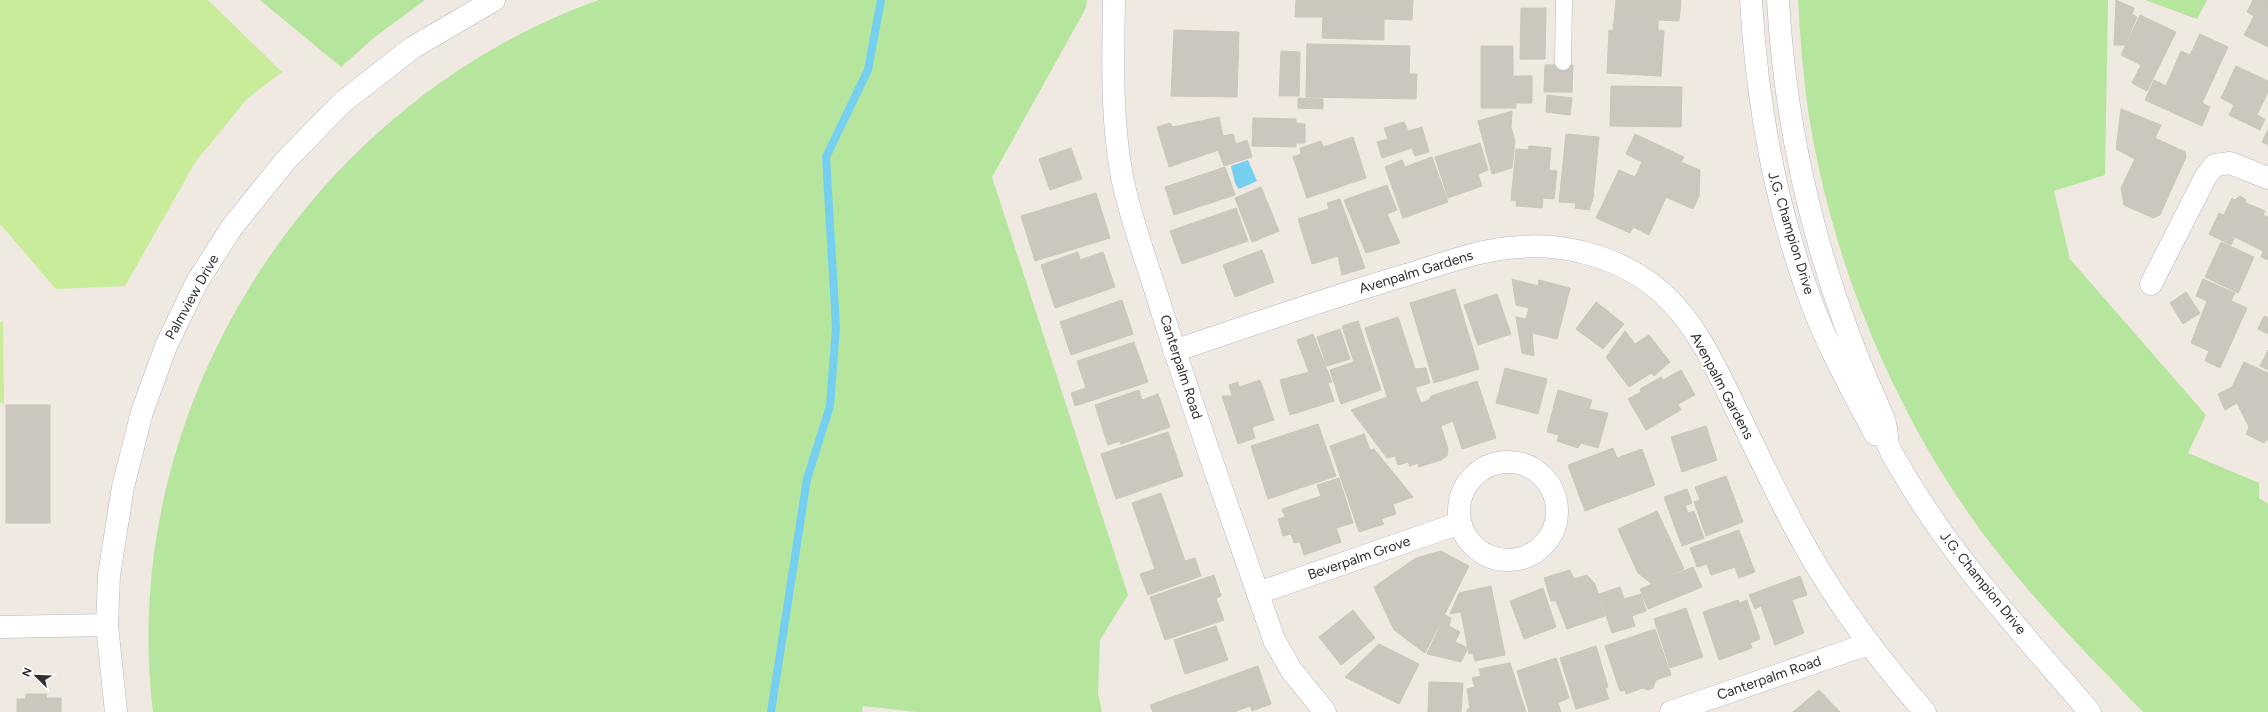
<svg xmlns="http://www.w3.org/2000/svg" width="2268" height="712" font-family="Figtree,sans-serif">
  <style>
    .green { fill: #b6e59e }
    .pitch { fill: #c9ec9a }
    .water { fill: #75cff0 }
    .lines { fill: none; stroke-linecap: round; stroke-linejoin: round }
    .stream { stroke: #75cff0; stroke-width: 8 }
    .building { fill: #cbc7bf; stroke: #cbc5ba }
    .lane-casing { stroke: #b4b7c1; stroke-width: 17 }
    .street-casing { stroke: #b4b7c1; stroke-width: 23 }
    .secondary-casing { stroke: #b4b7c1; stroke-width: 23 }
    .lane { stroke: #fff; stroke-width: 16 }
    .street { stroke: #fff; stroke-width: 22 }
    .secondary { stroke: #fff; stroke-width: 22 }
    .labels { text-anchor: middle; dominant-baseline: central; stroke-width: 4; stroke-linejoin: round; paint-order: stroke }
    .street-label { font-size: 14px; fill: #2e2e2e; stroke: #fff }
  </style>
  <rect width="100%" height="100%" fill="#efe9e1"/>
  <g class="green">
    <path d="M260,0H425L375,37L341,67Z"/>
    <path d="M599,0H1087L1086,8L992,177L1128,595L1100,640L1098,693L1102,712H916L863,706L862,712H153C116,407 311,102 599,0Z"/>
    <path d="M1798,0H2108L2105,175L2054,191L2070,259L2206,415L2188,453L2259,483V498L2268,504V712H2143C2096,663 2048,615 2005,562C1902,434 1833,272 1808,110C1803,73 1800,37 1798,0Z"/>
    <path d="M2145,0H2207L2197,19Z"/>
  </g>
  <g class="pitch">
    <path d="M0,0H208L282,72L247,99L196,161L125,286L56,289L0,224Z"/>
    <path d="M0,322H3L4,403H0Z"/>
  </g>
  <path class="water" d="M1248,160L1257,181L1239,189L1235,183L1231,166Z"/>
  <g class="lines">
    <path class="stream" d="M771,712L807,479L830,406L836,327L826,157L868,70L881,0"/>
  </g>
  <g class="building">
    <path d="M1296,0H1413L1412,20L1384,19V40L1322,38L1323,17H1295Z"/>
    <path d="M1616,0H1681L1679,21L1658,20V30L1664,31L1661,76L1607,73L1609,30L1613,31Z"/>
    <path d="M2116,0L2134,8L2132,14L2137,17L2125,45H2114Z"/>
    <path d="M2253,0H2268V47L2244,35L2254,16L2247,12Z"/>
    <path d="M1521,8H1546L1545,59H1520Z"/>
    <path d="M2140,15L2176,32L2147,91L2132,83L2141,65L2121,55Z"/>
    <path d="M1174,30L1239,32L1237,97L1171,96Z"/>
    <path d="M2200,34L2228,47L2202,103L2210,107L2202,126L2145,100L2154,80L2166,86L2181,51L2190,55Z"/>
    <path d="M1307,44L1410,46L1409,74H1417L1416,99L1306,97Z"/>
    <path d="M1481,46H1513V76H1532V103H1516V108H1481Z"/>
    <path d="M1281,51L1300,52L1299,96H1279Z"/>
    <path d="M1545,65H1573L1572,92H1544Z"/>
    <path d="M2236,66L2268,81V92L2257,115L2265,119L2260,130L2229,115L2234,105L2221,98Z"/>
    <path d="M1611,86L1682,87L1681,127L1610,126Z"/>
    <path d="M1547,95L1572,98L1570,115L1546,112Z"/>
    <path d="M1298,98L1323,99V109L1298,108Z"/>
    <path d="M2121,109L2161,125L2155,138L2185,152L2186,157L2160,215L2153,218L2124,205L2121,188L2135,159L2116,149Z"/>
    <path d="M1512,111L1511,127L1515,142L1512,168L1492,174L1478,121Z"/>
    <path d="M1219,117L1223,136L1233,134L1236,144L1169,167L1157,127L1170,123L1173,127Z"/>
    <path d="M1253,118L1296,119V123L1305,124V143H1296V147L1252,146Z"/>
    <path d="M1404,122L1408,131L1422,127L1429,152L1415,156L1412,148L1382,158L1377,142L1388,139L1384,128Z"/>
    <path d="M2268,129V145L2262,142Z"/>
    <path d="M1566,134L1599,137L1593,198L1589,210L1575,208L1576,203L1559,202Z"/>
    <path d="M1635,134L1684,157L1681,162L1700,170L1699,196L1693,209L1666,197L1649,235L1633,227L1630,233L1596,218L1619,170L1635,177L1642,162L1626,154Z"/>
    <path d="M1353,137L1366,178L1307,198L1293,157L1301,154L1300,148L1321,141L1323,147Z"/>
    <path d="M1247,140L1252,157L1224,166L1218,150Z"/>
    <path d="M1480,143L1488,170L1478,174L1482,186L1448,198L1435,157Z"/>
    <path d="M1529,146L1551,148L1549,170L1557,171L1554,199L1543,198L1542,208L1516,206L1517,201L1511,200L1516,149L1528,150Z"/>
    <path d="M1071,148L1082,179L1050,190L1039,159Z"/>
    <path d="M1432,157L1448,202L1403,218L1385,167L1402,160L1405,167Z"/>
    <path d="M1225,167L1235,195L1174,215L1165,187Z"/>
    <path d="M1387,185L1397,210L1387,214L1400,243L1366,253L1344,200Z"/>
    <path d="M1261,187L1279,231L1252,242L1235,198Z"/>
    <path d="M1096,193L1110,238L1035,261L1021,216Z"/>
    <path d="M2240,196L2245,199L2246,203L2265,211L2263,215L2268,217V260L2261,257L2263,251L2235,237L2231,245L2209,234L2219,213L2224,215L2232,198L2235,200Z"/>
    <path d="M1340,199L1365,268L1342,275L1338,256L1312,264L1298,219L1329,209L1327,203Z"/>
    <path d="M1236,208L1248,241L1182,264L1170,231Z"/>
    <path d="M2221,242L2254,257L2238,293L2205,277Z"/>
    <path d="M1262,250L1274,282L1235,297L1223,265Z"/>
    <path d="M1078,252L1080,260L1103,252L1115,287L1055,308L1041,265Z"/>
    <path d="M1512,279L1538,286L1539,280L1570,288L1557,339L1532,333L1534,356L1522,353L1516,317L1526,319L1529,308L1516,305Z"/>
    <path d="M2203,279L2235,293L2231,301L2247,308L2220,368L2205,361L2209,351L2191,343L2207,301L2196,296Z"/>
    <path d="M1455,289L1479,369L1434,383L1410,303Z"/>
    <path d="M2186,292L2200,313L2183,324L2170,303Z"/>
    <path d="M1497,294L1511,334L1478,345L1464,305Z"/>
    <path d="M1122,300L1133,334L1071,355L1060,322Z"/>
    <path d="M1596,302L1624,324L1603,349L1576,329Z"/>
    <path d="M2264,316L2268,318V334L2258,329Z"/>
    <path d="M1398,317L1415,369L1426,368L1430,383L1387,396L1365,328Z"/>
    <path d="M1358,321L1381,390L1341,404L1330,370L1354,362L1342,326Z"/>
    <path d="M1340,329L1350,359L1327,366L1317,337Z"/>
    <path d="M1625,331L1635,344L1649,335L1670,362L1654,376L1651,373L1629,387L1606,357Z"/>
    <path d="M1313,334L1332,382L1328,383L1334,401L1290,415L1280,380L1309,372L1297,340Z"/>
    <path d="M1134,342L1148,382L1075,406L1071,393L1086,388L1077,361Z"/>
    <path d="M2268,350V370L2260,366Z"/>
    <path d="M2244,362L2268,373V441L2265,440L2264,443L2246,434L2249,427L2237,403L2225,410L2218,394L2232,387Z"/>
    <path d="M1505,368L1547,379L1538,414L1496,403Z"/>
    <path d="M1681,370L1695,395L1678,404L1681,410L1646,430L1628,399L1641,392L1640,389L1661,377L1663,380Z"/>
    <path d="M1260,380L1274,420L1252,427L1255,438L1238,444L1222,396H1232L1229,385L1238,382L1239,387Z"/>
    <path d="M1477,381L1496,438L1462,449L1453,421L1441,426L1448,449L1447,456L1441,460L1419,467L1418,463L1410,466L1408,462L1398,465L1395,456L1387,458L1351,410L1415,387L1421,403L1429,400L1431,396Z"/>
    <path d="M1139,390L1142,400L1158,394L1170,427L1121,444L1120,441L1108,445L1095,405Z"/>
    <path d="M1558,390L1592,400L1589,409L1608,413L1598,448L1581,443L1578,448L1557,441L1559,435L1547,432Z"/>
    <rect x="6" y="405" width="44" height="118"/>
    <path d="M1318,424L1336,476L1268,499L1251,446Z"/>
    <path d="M1706,426L1717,460L1682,472L1671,437Z"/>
    <path d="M1168,432L1183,476L1116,499L1101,454Z"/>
    <path d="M1364,434L1370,450L1374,449L1413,497L1393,504L1396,514L1381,519L1384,524L1359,532L1330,446Z"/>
    <path d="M1613,448L1617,458L1642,449L1655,485L1585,511L1568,465Z"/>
    <path d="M1726,476L1743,522L1706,536L1694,502L1700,500L1695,487Z"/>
    <path d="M1339,478L1353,523L1336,528L1341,542L1304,555L1300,542L1294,543L1291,534L1283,536L1278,519L1285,517L1282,509L1321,496L1317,485Z"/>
    <path d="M1687,489L1692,503L1685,506L1688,513L1694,511L1704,538L1682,546L1664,497Z"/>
    <path d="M1161,493L1185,561L1195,558L1201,576L1148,595L1140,574L1155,569L1132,503Z"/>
    <path d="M1657,511L1684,569L1652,584L1638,573L1618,529Z"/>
    <path d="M1739,530L1755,572L1739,578L1735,567L1711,575L1707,564L1697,567L1690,548Z"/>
    <path d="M1441,551L1469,566L1425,653L1394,630L1374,587L1416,558Z"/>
    <path d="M1693,567L1702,587L1648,609L1640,589Z"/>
    <path d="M1570,570L1574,579L1587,575L1595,584L1605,616L1567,629L1556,601H1551L1544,578Z"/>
    <path d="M1214,575L1221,596L1216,598L1224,620L1165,640L1150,597Z"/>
    <path d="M1800,576L1807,595L1792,600L1804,633L1775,645L1761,606L1755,609L1749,595Z"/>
    <path d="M1491,586L1505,655L1475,661L1473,653L1469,654L1461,612L1450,614L1459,593Z"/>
    <path d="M1620,587L1624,599L1641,594L1646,611L1632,616L1635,626L1612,633L1599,594Z"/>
    <path d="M1543,588L1556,627L1524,639L1510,601Z"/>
    <path d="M1738,600L1739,603L1747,600L1760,639L1750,643L1752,648L1719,660L1703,612Z"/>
    <path d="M1686,608L1703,657L1670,668L1654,619Z"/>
    <path d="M1353,610L1375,638L1341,665L1319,637Z"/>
    <path d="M1445,615L1451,618L1449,626L1460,632L1455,642L1468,648L1461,662L1427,654Z"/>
    <path d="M1216,626L1228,660L1185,674L1174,640Z"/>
    <path d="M1655,629L1671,675L1656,680L1653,688L1648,690L1643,688L1626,694L1625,690L1620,691L1605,646Z"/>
    <path d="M1379,644L1419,664L1399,704L1345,677Z"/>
    <path d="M1596,646L1608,687L1605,688L1609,699L1576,709L1560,658Z"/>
    <path d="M1556,658L1569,698L1558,703L1561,712H1529L1517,671Z"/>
    <path d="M1510,663L1526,712H1467V710L1470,708L1467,689L1475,687L1472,678L1481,676L1479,669Z"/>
    <path d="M1258,666L1271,704L1252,711L1250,706L1234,712H1153L1150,705Z"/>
    <path d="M1429,682L1463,683L1461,712H1428Z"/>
    <path d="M1819,690L1840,712H1793Z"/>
    <path d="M26,694H47L46,698H61V712H17V699H26Z"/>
  </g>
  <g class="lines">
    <g class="lane-casing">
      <path id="lane" d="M1563,62L1564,0"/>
    </g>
    <g class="street-casing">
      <g id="street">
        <path d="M1114,0C1113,59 1111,118 1122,177C1131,221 1148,265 1161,308C1196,419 1236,530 1274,640L1292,671L1325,712"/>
        <path d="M2151,284L2206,176L2215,165L2230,163L2268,178"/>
        <path d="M1174,351C1251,325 1328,298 1406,275C1443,264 1480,249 1519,247C1569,243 1624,259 1661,292C1696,323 1715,366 1735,407C1758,454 1780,502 1806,548C1840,607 1880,661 1925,712"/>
        <circle cx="1508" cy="511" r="49"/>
        <path d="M1258,593L1460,523"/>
        <path d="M1671,712L1868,644"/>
      </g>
    </g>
    <g class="secondary-casing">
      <g id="secondary">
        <path d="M1751,0C1757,104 1775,206 1812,304C1829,349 1853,392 1875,434"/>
        <path d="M1778,0C1786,144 1823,286 1883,417C1887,426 1886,434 1888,444C1890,452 1897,462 1901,469C1952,558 2024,635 2090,712"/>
        <path d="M0,627L107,625"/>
        <path d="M116,712L107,625L109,575L123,487L142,412L166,346L197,282L232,227L286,160L343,102L412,48L494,0"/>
      </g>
    </g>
    <use href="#lane" class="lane"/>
    <use href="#street" class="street"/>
    <use href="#secondary" class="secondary"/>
  </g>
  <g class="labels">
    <g class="street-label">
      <text transform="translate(1791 233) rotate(73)">J.G. Champion Drive</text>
      <text transform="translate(1416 272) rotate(-17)">Avenpalm Gardens</text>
      <text transform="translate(192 297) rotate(-61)">Palmview Drive</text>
      <text transform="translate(1181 367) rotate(72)">Canterpalm Road</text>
      <text transform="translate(1722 386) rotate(62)">Avenpalm Gardens</text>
      <text transform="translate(1359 558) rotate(-19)">Beverpalm Grove</text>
      <text transform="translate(1983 583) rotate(51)">J.G. Champion Drive</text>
      <text transform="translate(1769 678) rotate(-19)">Canterpalm Road</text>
    </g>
  </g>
  <g transform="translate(36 676) rotate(293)" stroke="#ffffff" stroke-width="3" paint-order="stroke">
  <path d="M0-3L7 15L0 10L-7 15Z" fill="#2e2e2e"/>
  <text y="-6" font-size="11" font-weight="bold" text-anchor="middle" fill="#2e2e2e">N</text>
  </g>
</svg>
